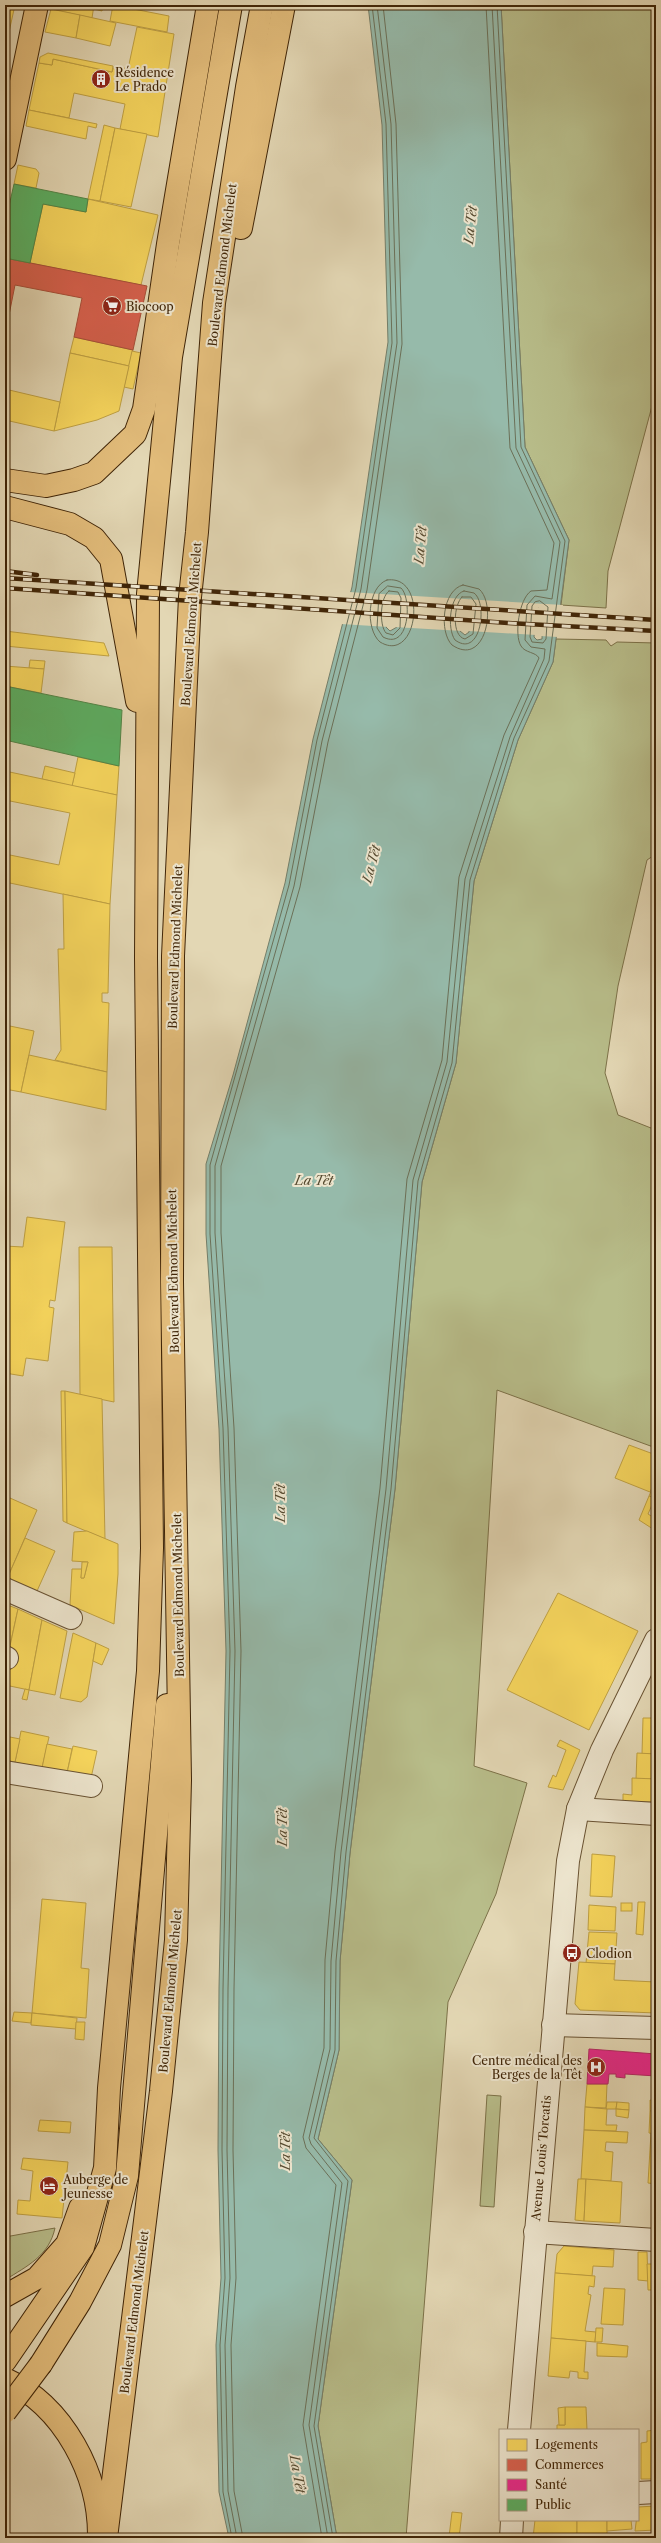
<svg xmlns="http://www.w3.org/2000/svg" width="661" height="2543" font-family="'Libre Caslon Text',serif">
  <style>
    .green { fill: #b8bd8a; stroke: #7c7148 }
    .water { fill: #96baaa; stroke: #747e69; fill-rule: evenodd }
    .pier { fill: #e3d7b4 }
    .homes { fill: #f6d55c; stroke: #bfa042 }
    .shops { fill: #d6604d; stroke: #a94e38 }
    .health { fill: #e7298a; stroke: #b52863 }
    .public { fill: #5aae61; stroke: #528546 }
    .lines { fill: none; stroke-linecap: round; stroke-linejoin: round }
    .shore { stroke: #6b7058; stroke-width: 1 }
    .minor-casing { stroke: #695232; stroke-width: 24 }
    .major-casing { stroke: #402507; stroke-width: 24 }
    .highway-casing { stroke: #402507; stroke-width: 24 }
    .minor { stroke: #ede5ce; stroke-width: 22 }
    .major { stroke: #e2bc7a; stroke-width: 22 }
    .highway { stroke: #e2bc7a; stroke-width: 22 }
    .rail-casing { stroke: #402507; stroke-width: 4.5 }
    .rail { stroke: #ede5ce; stroke-width: 3; stroke-dasharray: 9; stroke-linecap: butt }
    .highway-bridge-casing { stroke: #402507; stroke-width: 24; stroke-linecap: butt }
    .highway-bridge { stroke: #e2bc7a; stroke-width: 22 }
    .labels { text-anchor: middle; dominant-baseline: central; stroke-width: 4; stroke-linejoin: round; paint-order: stroke }
    .poi-label { font-size: 12px; fill: #402507; stroke: #ede5ce; text-anchor: start }
    .street-label { font-size: 12px; fill: #402507; stroke: #ede5ce }
    .water-label { font-size: 13px; font-style: italic; fill: #564a30; stroke: #ede5ce }
  </style>
  <rect width="100%" height="100%" fill="#e3d7b4"/>
  <filter id="stains"><feTurbulence type="fractalNoise" baseFrequency=".005" numOctaves="4"/><feColorMatrix values="0 0 0 0 .2 0 0 0 0 .09 0 0 0 0 .02 0 0 0 .5 -.17"/></filter>
  <radialGradient id="worn" r=".72"><stop offset=".6" stop-color="#630" stop-opacity="0"/><stop offset="1" stop-color="#630" stop-opacity=".3"/></radialGradient>
  <g class="green">
    <path d="M501,5H656V391L608,571L606,608L561,605L569,540L525,447Z"/>
    <path d="M556,639L606,640L611,646L617,642L656,643V854L647,860L618,986L605,1073L618,1115L656,1130V1448L497,1390L474,1766L527,1783L496,1894L448,2002L406,2538H337L318,2426L352,2180L318,2139L339,2050L340,1961L350,1853L395,1489L422,1182L456,1063L474,881L518,740L553,662Z"/>
    <path d="M487,2095L501,2096L494,2207L480,2206Z"/>
    <path d="M55,2228C49,2256 27,2266 5,2280V2237Z"/>
  </g>
  <path class="water" d="M368,5H501L525,447L569,540L553,662L518,740L474,881L456,1063L422,1182L395,1489L350,1853L340,1961L339,2050L318,2139L352,2180L318,2426L337,2538H229L219,2492L216,2345L221,2278L218,2150L219,1988L226,1651L219,1429L206,1234V1164L233,1075L285,883L313,739L352,587L388,342L382,125ZM396,596L397,627L390,631L386,627L388,597ZM469,600L472,604L469,632L465,635L460,631L462,603ZM543,606L542,639L537,640L534,637L536,607Z"/>
  <path class="pier" d="M349,592L563,605L558,637L540,636V607H538L536,635L468,631L469,602L464,603L462,631L394,627L395,599L392,597L390,598L389,627L341,624Z"/>
  <g class="homes">
    <path d="M5,5H15L7,41H5Z"/>
    <path d="M52,5H94L92,18L51,9Z"/>
    <path d="M94,5H103L102,11L94,9Z"/>
    <path d="M113,5L169,16L167,32L110,21Z"/>
    <path d="M51,9L80,15L76,38L45,32Z"/>
    <path d="M80,15L116,23L110,46L76,38Z"/>
    <path d="M137,27L174,34L158,137L120,129L125,104L74,93L69,118L29,110L39,63L52,65L53,59L112,72L114,66L128,69Z"/>
    <path d="M48,53L113,66L112,72L53,59L52,65L39,63L40,57Z"/>
    <path d="M29,110L97,124L96,128L88,126L86,139L26,126Z"/>
    <path d="M104,125L115,128L100,201L88,199Z"/>
    <path d="M115,128L147,134L131,207L100,201Z"/>
    <path d="M18,165L36,169L39,173L36,188L14,184Z"/>
    <path d="M88,199L158,215L141,285L30,263L43,204L86,212Z"/>
    <path d="M74,337L133,350L129,366L70,353Z"/>
    <path d="M132,351L141,353L133,389L124,387Z"/>
    <path d="M70,353L129,366L119,411L97,420L54,431Z"/>
    <path d="M5,389L60,402L54,431L5,420Z"/>
    <path d="M5,631L104,643L109,656L5,646Z"/>
    <path d="M30,660L45,661L44,669L29,668Z"/>
    <path d="M5,666L44,669L41,693L5,686Z"/>
    <path d="M78,757L119,766L117,795L72,786Z"/>
    <path d="M45,766L75,773L72,786L42,779Z"/>
    <path d="M5,771L117,795L110,904L5,882V854L59,865L70,813L5,800Z"/>
    <path d="M63,894L110,904L108,993H102V1002L109,1003L107,1072L55,1060L61,1050L58,949H64Z"/>
    <path d="M5,1025L34,1031L21,1092L5,1089Z"/>
    <path d="M29,1055L107,1072L106,1110L21,1092Z"/>
    <path d="M27,1217L65,1222L55,1301L50,1300L49,1307L54,1308L48,1361L26,1358L23,1376L5,1373V1246L23,1247Z"/>
    <path d="M79,1247H112L114,1402L80,1395Z"/>
    <path d="M61,1391H65L67,1523L63,1521Z"/>
    <path d="M65,1391L102,1399L105,1539L67,1523Z"/>
    <path d="M629,1445L656,1455V1479L650,1492L615,1478Z"/>
    <path d="M656,1480V1497L655,1498L649,1496Z"/>
    <path d="M649,1496L655,1498L648,1514L656,1519L653,1529L639,1520Z"/>
    <path d="M10,1498L37,1510L7,1579L5,1578V1510Z"/>
    <path d="M87,1531L118,1544V1574L114,1624L70,1605L72,1569H82L81,1578H84L88,1562L72,1561L74,1532Z"/>
    <path d="M25,1538L55,1551L37,1591L7,1579Z"/>
    <path d="M82,1562H88L84,1578H81Z"/>
    <path d="M558,1593L638,1631L589,1730L507,1690Z"/>
    <path d="M5,1604L18,1609L9,1650L5,1649Z"/>
    <path d="M18,1609L42,1620L29,1690L5,1685V1669Z"/>
    <path d="M42,1620L67,1631L55,1695L29,1690Z"/>
    <path d="M73,1633L96,1643L87,1697L81,1702L60,1698Z"/>
    <path d="M96,1643L109,1649L102,1665L93,1661Z"/>
    <path d="M25,1689L29,1690L27,1700L22,1699Z"/>
    <path d="M643,1718H656V1754H642Z"/>
    <path d="M21,1731L49,1737L42,1768L15,1762Z"/>
    <path d="M5,1736L20,1739L15,1762L5,1760Z"/>
    <path d="M560,1740L580,1750L563,1790L548,1787L553,1775L556,1777L566,1750L557,1746Z"/>
    <path d="M47,1744L72,1749L67,1773L42,1768Z"/>
    <path d="M73,1746L97,1751L91,1778L67,1773Z"/>
    <path d="M637,1753L656,1754V1779H636Z"/>
    <path d="M632,1778L656,1779V1802L623,1801V1794L632,1795Z"/>
    <path d="M592,1854L615,1856L612,1897L590,1896Z"/>
    <path d="M42,1899L86,1903L81,1968L89,1969L86,2018L32,2013Z"/>
    <path d="M638,1902H645L643,1935L636,1934Z"/>
    <rect x="621" y="1903" width="11" height="8"/>
    <path d="M589,1905L616,1907L615,1931L588,1930Z"/>
    <path d="M589,1932L617,1933L615,1964L586,1963Z"/>
    <path d="M579,1962L615,1964L614,1980L656,1982V2013L580,2010L575,2004Z"/>
    <path d="M14,2012L32,2013L31,2023L12,2021Z"/>
    <path d="M32,2013L77,2018L76,2029L31,2025Z"/>
    <path d="M76,2022H85L84,2040L75,2039Z"/>
    <path d="M587,2084H607L606,2108L585,2107Z"/>
    <path d="M650,2100L656,2101V2111H650Z"/>
    <path d="M607,2102H617L616,2109H606Z"/>
    <path d="M617,2102L629,2103V2110L616,2109Z"/>
    <path d="M585,2107L607,2109L606,2125H617L616,2131L584,2130Z"/>
    <path d="M616,2109L629,2110L628,2118L616,2116Z"/>
    <path d="M650,2111H656V2134L649,2133Z"/>
    <path d="M40,2120L71,2122L70,2133L38,2131Z"/>
    <path d="M584,2130L628,2132L627,2143L606,2142L605,2151L613,2152L611,2181L581,2179Z"/>
    <path d="M651,2133L656,2134V2184L648,2183Z"/>
    <path d="M23,2158L68,2162L62,2218L17,2214L18,2200L30,2201L33,2171L21,2169Z"/>
    <path d="M578,2179H586L584,2221L575,2220Z"/>
    <path d="M586,2179L622,2182L620,2223L584,2221Z"/>
    <path d="M564,2246L614,2250L613,2267L593,2266L592,2276L555,2273L557,2254Z"/>
    <path d="M638,2252H647L648,2281L638,2280Z"/>
    <path d="M647,2264H656V2290H648Z"/>
    <path d="M555,2273L595,2276L594,2287L589,2286L588,2294L591,2295L585,2331L596,2332L595,2342L551,2338Z"/>
    <path d="M604,2288L625,2289L623,2325L601,2324Z"/>
    <path d="M596,2328H603L602,2342H595Z"/>
    <path d="M551,2338L586,2341L584,2372H588V2379L578,2378V2372L570,2371L569,2378L548,2376Z"/>
    <path d="M597,2343L628,2346L627,2357L597,2356Z"/>
    <path d="M565,2407H586L587,2430H557V2425H565Z"/>
    <path d="M565,2407V2425H559L558,2408Z"/>
    <path d="M656,2430V2479H641V2443L647,2442V2431Z"/>
    <path d="M656,2506V2530L635,2531L638,2507Z"/>
    <path d="M452,2512L462,2513L459,2538L449,2537Z"/>
    <path d="M535,2520H577V2537L533,2538Z"/>
    <path d="M577,2520H607V2535L577,2537Z"/>
    <path d="M607,2520H631L632,2529L607,2531Z"/>
  </g>
  <path class="shops" d="M5,258L147,286L133,350L74,337L82,298L15,285L8,320L5,319Z"/>
  <path class="health" d="M589,2049L656,2054V2076L625,2074V2078L616,2077V2074H609L608,2084H587Z"/>
  <g class="public">
    <path d="M14,184L88,199L86,212L43,204L30,263L5,258V224Z"/>
    <path d="M5,686L122,710L119,766L5,740Z"/>
  </g>
  <g class="lines">
    <g class="shore">
      <path d="M387,580C429,574 418,665 380,642C365,629 367,587 387,580Z"/>
      <path d="M463,585L479,589C497,604 486,668 452,645C439,632 442,590 463,585Z"/>
      <path d="M388,586L401,588C412,598 410,651 383,637L377,628L379,594Z"/>
      <path d="M389,591L398,592L401,598L400,628L393,635L386,633C379,625 380,597 389,591Z"/>
      <path d="M464,591L474,593C488,603 481,659 455,640C447,629 449,595 464,591Z"/>
      <path d="M462,597H471L476,604L473,634L465,639C451,636 454,604 462,597Z"/>
      <path d="M540,601L548,607L546,639L543,643L532,642L530,637L532,606L535,602Z"/>
      <path d="M232,2538L223,2492L220,2345L225,2278L222,2150L223,1989L230,1651L223,1428L210,1234V1165L289,885L317,740L356,588L392,343L386,124L372,5"/>
      <path d="M237,2538L228,2491L225,2345L230,2278L227,2150L228,1989L235,1651L228,1428L215,1233V1166L294,886L322,741L361,589L397,343L391,124L377,5"/>
      <path d="M243,2538L234,2491L231,2345L236,2278L233,2150L234,1989L241,1651L234,1428L221,1233V1166L300,887L328,742L367,590L402,344L396,124L383,5"/>
      <path d="M322,2538L303,2425L336,2185L306,2148L303,2137L324,2048L325,1960L335,1851L380,1488L407,1179L442,1060L459,877L504,735L539,658C536,652 525,653 521,646C514,635 519,599 531,591L547,590L554,543L510,448L486,5"/>
      <path d="M328,2538L309,2425L342,2183L311,2144L309,2138L330,2049L331,1961L341,1852L386,1489L413,1180L447,1062L465,879L510,737L544,659L545,649L531,647L525,640L527,605L535,596L552,599L560,542L516,448L492,5"/>
      <path d="M333,2538L314,2426L348,2181L314,2138L335,2050L336,1961L346,1852L391,1489L418,1181L452,1063L470,880L514,738L549,661L565,541L521,447L497,5"/>
    </g>
    <g class="minor-casing">
      <g id="minor">
        <path d="M5,1589L71,1618"/>
        <path d="M5,1657L7,1658"/>
        <path d="M5,1772L91,1786"/>
        <path d="M578,1809L656,1814"/>
        <path d="M553,2025L656,2028"/>
        <path d="M535,2232L656,2240"/>
        <path d="M519,2430L568,1861L578,1809L602,1750L656,1640"/>
        <path d="M638,2493L656,2492"/>
        <path d="M511,2538L512,2520"/>
      </g>
    </g>
    <g class="major-casing">
      <g id="major">
        <path d="M5,159L37,5"/>
        <path d="M5,2379C64,2406 100,2475 99,2538"/>
      </g>
    </g>
    <g class="highway-casing">
      <g id="highway">
        <path d="M241,228L284,5"/>
        <path d="M5,480L46,486L74,480L94,473L135,434L144,409L168,244L208,5"/>
        <path d="M5,507L70,524L94,538L111,559L137,701"/>
        <path d="M5,2296L37,2278L67,2244L80,2208"/>
        <path d="M5,2361L83,2247L105,2168L109,2088L148,1671L152,1548L146,958L148,594L171,357L231,5"/>
        <path d="M41,2364L80,2302L110,2245L127,2176L167,1705"/>
        <path d="M106,2538L161,2091L176,1940L180,1780L172,1282L173,956L190,597L197,532L214,303L247,87L262,5"/>
      </g>
    </g>
    <use href="#minor" class="minor"/>
    <use href="#major" class="major"/>
    <use href="#highway" class="highway"/>
    <g class="rail-casing">
      <g id="rail">
        <path d="M5,571L37,575"/>
        <path d="M5,578L656,620"/>
        <path d="M5,588L508,623L656,631"/>
      </g>
    </g>
    <use href="#rail" class="rail"/>
    <g class="highway-bridge-casing">
      <path id="highway-bridge" d="M5,2412L41,2364"/>
    </g>
    <use href="#highway-bridge" class="highway-bridge"/>
  </g>
  <defs>
    <g id="building-disc" transform="scale(1)"><circle r="9.5" fill="#8f2418" stroke="#ede5ce"/><path d="M-4-6H4V6H1V3H-1V6H-4ZM-2.5-4.3h1.7v1.8h-1.7ZM.8-4.3h1.7v1.8H.8ZM-2.5-1h1.7V.8h-1.7ZM.8-1h1.7V.8H.8Z" fill="#fff"/></g>
    <g id="supermarket-disc" transform="scale(1)"><circle r="9.5" fill="#8f2418" stroke="#ede5ce"/><path d="M-6-5.5h2.5l.6 2H6L4.5 2H-2.5L-4.4-4H-6ZM-1.5 3.2a1.3 1.3 0 1 0 .1 0ZM3 3.2a1.3 1.3 0 1 0 .1 0Z" fill="#fff"/></g>
    <g id="bus-disc" transform="scale(1)"><circle r="9.5" fill="#8f2418" stroke="#ede5ce"/><path d="M-5-6H5V4H4V6H2V4H-2V6H-4V4H-5ZM-3.5-4V0h7V-4ZM-3.5 1.2v1.5H-2V1.2ZM2 1.2v1.5H3.5V1.2Z" fill="#fff"/></g>
    <g id="hospital-disc" transform="scale(1)"><circle r="9.5" fill="#8f2418" stroke="#ede5ce"/><path d="M-5-5h3v3.5h4V-5h3V5h-3V1.5h-4V5h-3Z" fill="#fff"/></g>
    <g id="hotel-disc" transform="scale(1)"><circle r="9.5" fill="#8f2418" stroke="#ede5ce"/><path d="M-6-4.5h1.5V1H6V5H4.5V3h-9V5H-6ZM-4 0a1.8 1.8 0 1 1 3.6 0ZM.5 0V-2.5h3Q6-2.5 6 0Z" fill="#fff"/></g>
  </defs>
  <g fill-rule="evenodd">
    <use href="#building-disc" x="101" y="79"/>
    <use href="#supermarket-disc" x="112" y="306"/>
    <use href="#bus-disc" x="572" y="1953"/>
    <use href="#hospital-disc" x="596" y="2067"/>
    <use href="#hotel-disc" x="49" y="2186"/>
  </g>
  <g class="labels">
    <g class="poi-label">
      <text x="115" y="72">Résidence<tspan x="115" dy="14">Le Prado</tspan></text>
      <text x="126" y="306">Biocoop</text>
      <text x="586" y="1953">Clodion</text>
      <text x="582" y="2060" text-anchor="end">Centre médical des<tspan x="582" dy="14">Berges de la Têt</tspan></text>
      <text x="63" y="2179">Auberge de<tspan x="63" dy="14">Jeunesse</tspan></text>
    </g>
    <g class="street-label">
      <text transform="translate(222 265) rotate(-83)">Boulevard Edmond Michelet</text>
      <text transform="translate(191 624) rotate(-86)">Boulevard Edmond Michelet</text>
      <text transform="translate(175 947) rotate(-88)">Boulevard Edmond Michelet</text>
      <text transform="translate(173 1271) rotate(-91)">Boulevard Edmond Michelet</text>
      <text transform="translate(178 1595) rotate(-91)">Boulevard Edmond Michelet</text>
      <text transform="translate(170 1991) rotate(-85)">Boulevard Edmond Michelet</text>
      <text transform="translate(541 2158) rotate(-85)">Avenue Louis Torcatis</text>
      <text transform="translate(134 2312) rotate(-83)">Boulevard Edmond Michelet</text>
    </g>
    <g class="water-label">
      <text transform="translate(470 225) rotate(-84)">La Têt</text>
      <text transform="translate(420 545) rotate(-85)">La Têt</text>
      <text transform="translate(371 864) rotate(-75)">La Têt</text>
      <text x="314" y="1180">La Têt</text>
      <text transform="translate(280 1503) rotate(-90)">La Têt</text>
      <text transform="translate(282 1827) rotate(-90)">La Têt</text>
      <text transform="translate(285 2151) rotate(-90)">La Têt</text>
      <text transform="translate(298 2474) rotate(80)">La Têt</text>
    </g>
  </g>
  <rect width="661" height="2543" fill="none" stroke="#e3d7b4" stroke-width="20"/>
  <rect x="6" y="6" width="649" height="2531" fill="none" stroke="#402507" stroke-width="2"/>
  <rect x="10" y="10" width="641" height="2523" fill="none" stroke="#402507"/>
  <rect x="499" y="2429" width="140" height="92" fill="#ede5ce" stroke="#a8987e"/>
  <rect x="507" y="2439" width="20" height="12" fill="#f6d55c" stroke="#a8987e"/>
  <text x="535" y="2449" font-size="12" fill="#402507">Logements</text>
  <rect x="507" y="2459" width="20" height="12" fill="#d6604d" stroke="#a8987e"/>
  <text x="535" y="2469" font-size="12" fill="#402507">Commerces</text>
  <rect x="507" y="2479" width="20" height="12" fill="#e7298a" stroke="#a8987e"/>
  <text x="535" y="2489" font-size="12" fill="#402507">Santé</text>
  <rect x="507" y="2499" width="20" height="12" fill="#5aae61" stroke="#a8987e"/>
  <text x="535" y="2509" font-size="12" fill="#402507">Public</text>
  <rect width="100%" height="100%" filter="url(#stains)"/>
  <rect width="100%" height="100%" fill="url(#worn)"/>
</svg>
